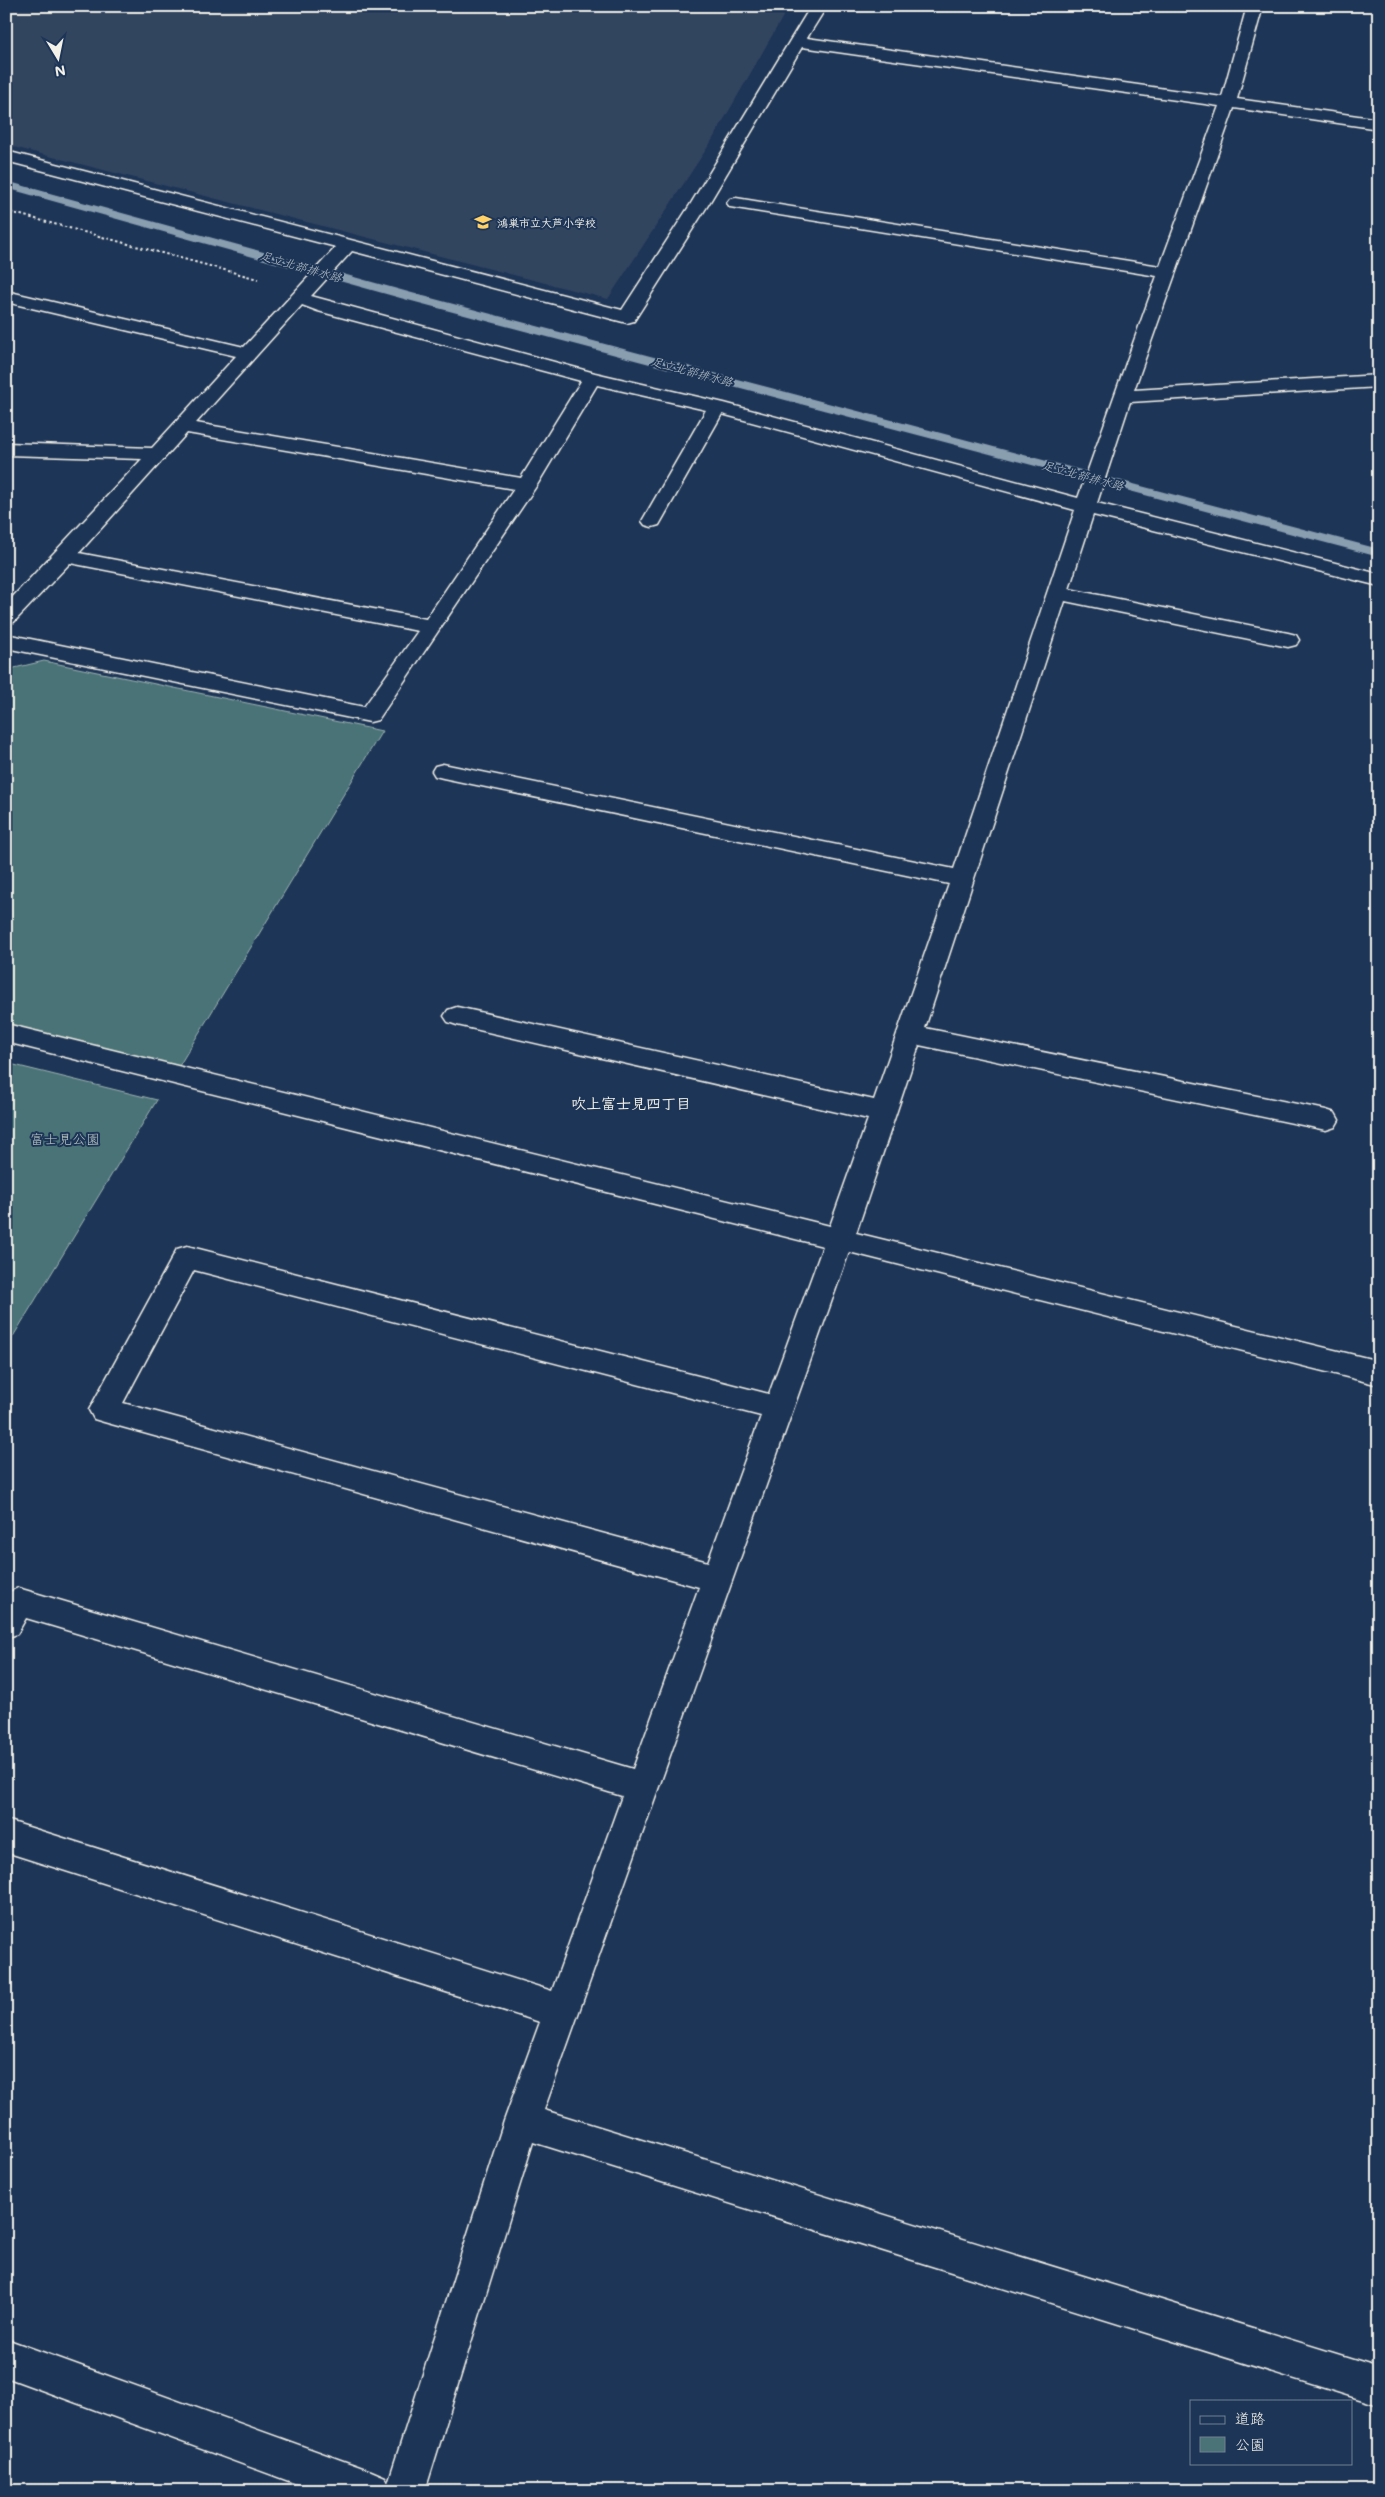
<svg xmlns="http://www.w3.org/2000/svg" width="1385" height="2497" font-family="Mali,'Klee One',sans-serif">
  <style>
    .built { fill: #32455e }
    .green { fill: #4a7377; stroke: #9fb2b0 }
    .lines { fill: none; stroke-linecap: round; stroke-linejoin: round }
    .stream { fill: #899eaf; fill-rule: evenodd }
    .street-casing { stroke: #f4f1e8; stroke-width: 3 }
    .path { stroke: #f4f1e8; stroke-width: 2; stroke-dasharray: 2.5 2.5; stroke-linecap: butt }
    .street { fill: #1d3557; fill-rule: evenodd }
    .labels { text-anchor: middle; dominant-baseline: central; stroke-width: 4; stroke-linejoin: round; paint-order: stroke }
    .far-poi-label { font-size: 11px; font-weight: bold; fill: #f4f1e8; stroke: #1d3557; text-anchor: start }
    .far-water-label { font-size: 12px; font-style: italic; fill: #b6c0c7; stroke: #1d3557 }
    .park-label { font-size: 14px; fill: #b8c5c0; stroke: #1d3557 }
    .neighbourhood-label { font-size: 15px; font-weight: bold; fill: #f4f1e8; stroke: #1d3557 }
  </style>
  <rect width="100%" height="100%" fill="#1d3557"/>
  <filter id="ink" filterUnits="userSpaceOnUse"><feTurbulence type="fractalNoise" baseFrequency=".02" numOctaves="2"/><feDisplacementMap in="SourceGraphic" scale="10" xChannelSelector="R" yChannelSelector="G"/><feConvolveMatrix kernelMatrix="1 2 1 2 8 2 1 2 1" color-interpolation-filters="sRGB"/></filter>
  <g filter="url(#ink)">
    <path class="built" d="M6,6H789L711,142L608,299L6,145Z"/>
    <g class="green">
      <path d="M44,661L382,731L179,1066L6,1025V670Z"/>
      <path d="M6,1063L157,1100L6,1348Z"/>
    </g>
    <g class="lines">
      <path class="stream" d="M6,181L412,293L1379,549V557L404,299L6,188Z"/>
      <g class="street-casing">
        <path id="street" d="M811,6H827L807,38L1222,97L1247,6H1263L1237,99L1379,119V129L1234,108L1134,390L1379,375V387L1130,402L1097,503L1379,574V586L1093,515L1069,589L1288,633L1296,635L1299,640L1296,645L1288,647L1065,601L925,1028L1326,1110L1335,1113L1339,1120L1335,1127L1326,1130L919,1045L856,1233L1379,1361V1385L849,1252L544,2110L1379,2367V2405L533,2142L425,2491H316L6,2377V2339L371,2471L385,2477L388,2483L504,2121L540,2022L6,1852V1820L552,1991L622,1796L26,1618L17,1634L6,1638V1594L18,1588L633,1769L699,1587L104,1422L94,1419L89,1410L177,1249L187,1246L769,1394L823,1246L6,1042V1024L830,1226L868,1119L457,1025L448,1022L444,1016L448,1010L457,1007L874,1100L949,884L443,778L435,776L432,771L435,766L443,764L954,869L1075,510L722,414L659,525L652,527L645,525L642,521L706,410L597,385L537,485L378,720L370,722L6,648V634L364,707L418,631L70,563L14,622L6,623V604L142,459L6,455V443L152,448L236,356L6,302V291L244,347L336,247L6,161V151L622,310L690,205ZM802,47L1219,106L1160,266L736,198L730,199L727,203L730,207L736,208L1157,276L1078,498L724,403L595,373L311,296L352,251L627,323L634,321L708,205ZM302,305L318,311L581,381L521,478L196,423ZM187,433L514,489L426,619L79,553ZM194,1270L761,1416L708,1562L123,1403Z"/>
      </g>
      <path class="path" d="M6,211L258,279"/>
      <use href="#street" class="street"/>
    </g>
  </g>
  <defs>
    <g id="school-bare" transform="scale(1.35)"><path d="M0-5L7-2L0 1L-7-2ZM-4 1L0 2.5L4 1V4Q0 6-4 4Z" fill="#ffd166" stroke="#1d3557" stroke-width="2.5" paint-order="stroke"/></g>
  </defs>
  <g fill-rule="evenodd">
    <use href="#school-bare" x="483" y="222"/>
  </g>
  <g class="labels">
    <g class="far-poi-label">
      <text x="497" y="222">鴻巣市立大芦小学校</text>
    </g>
    <g class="far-water-label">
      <text transform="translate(301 266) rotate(16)">足立北部排水路</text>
      <text transform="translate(692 371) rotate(15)">足立北部排水路</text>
      <text transform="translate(1083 475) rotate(15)">足立北部排水路</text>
    </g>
    <g class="park-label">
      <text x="65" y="1138">富士見公園</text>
    </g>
    <g class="neighbourhood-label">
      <text x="631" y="1103">吹上富士見四丁目</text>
    </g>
  </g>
  <rect width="1385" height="2497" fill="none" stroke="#1d3557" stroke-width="25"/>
  <rect x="12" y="12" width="1360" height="2472" fill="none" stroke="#f4f1e8" stroke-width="2" filter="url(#ink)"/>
  <rect x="1190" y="2400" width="162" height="65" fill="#1d3557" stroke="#738091"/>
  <rect x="1200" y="2416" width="25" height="8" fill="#1d3557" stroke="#738091"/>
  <text x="1235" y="2424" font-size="15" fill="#f4f1e8">道路</text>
  <rect x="1200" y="2437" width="25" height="15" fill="#4a7377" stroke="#738091"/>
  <text x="1235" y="2450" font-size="15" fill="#f4f1e8">公園</text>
  <g transform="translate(58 58) rotate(170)" stroke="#1d3557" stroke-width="4" paint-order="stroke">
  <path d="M0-4L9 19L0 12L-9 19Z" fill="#f4f1e8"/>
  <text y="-8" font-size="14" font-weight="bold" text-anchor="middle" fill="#f4f1e8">N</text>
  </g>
</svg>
